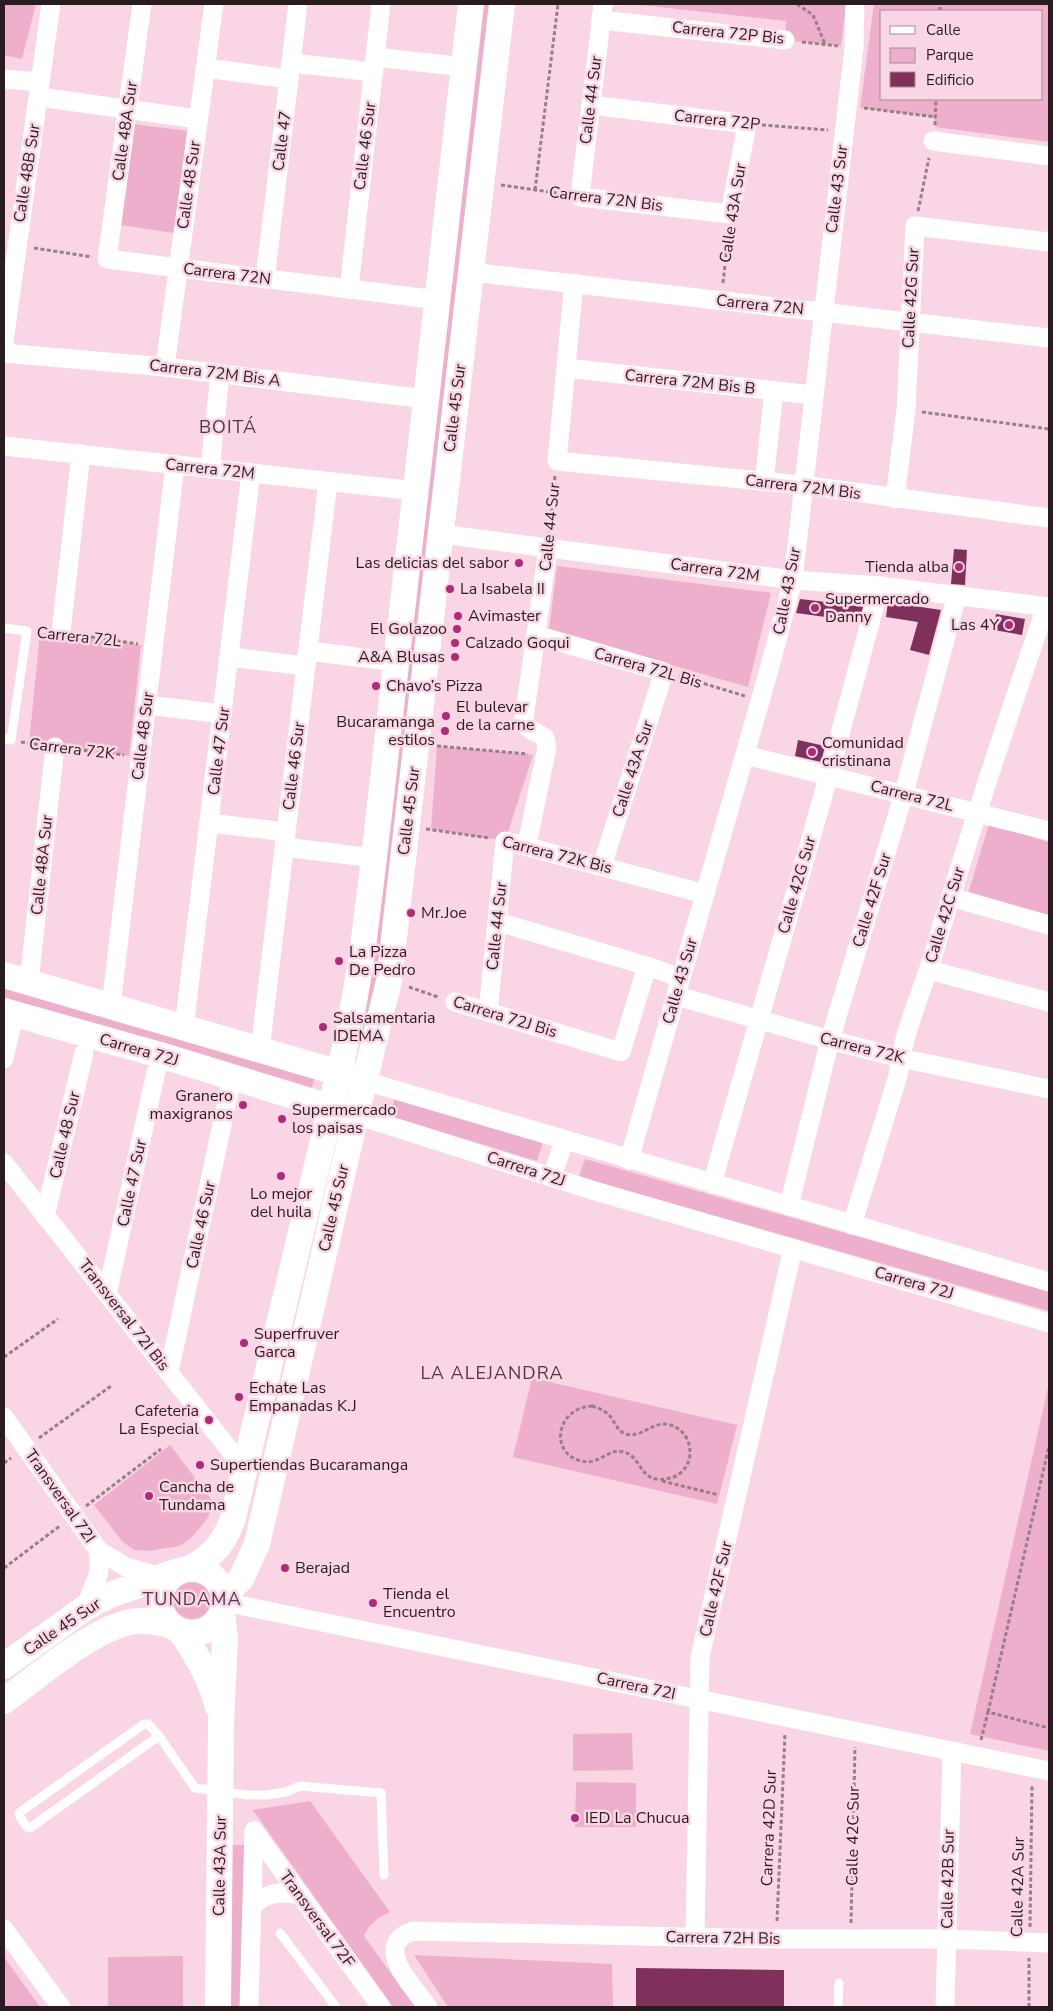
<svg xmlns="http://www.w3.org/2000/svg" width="1053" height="2011" font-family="'Nunito Sans',sans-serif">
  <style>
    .green { fill: #edafcb; fill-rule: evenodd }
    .building { fill: #80315b }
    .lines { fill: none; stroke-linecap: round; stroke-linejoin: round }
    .path { stroke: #977e89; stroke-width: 3; stroke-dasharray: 4 2.5; stroke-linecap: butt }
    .lane { stroke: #fff; stroke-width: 9 }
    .street { stroke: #fff; stroke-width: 19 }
    .secondary { stroke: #fff; stroke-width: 26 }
    .poi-dot { fill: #ad2b77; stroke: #f9d5e5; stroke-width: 2 }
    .labels { text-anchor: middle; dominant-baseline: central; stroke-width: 5; stroke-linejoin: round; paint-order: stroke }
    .street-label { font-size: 16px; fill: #281c21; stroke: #f9d5e5 }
    .poi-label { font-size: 16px; fill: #281c21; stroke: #f9d5e5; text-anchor: start }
    .neighbourhood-label { font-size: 18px; letter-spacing: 1px; fill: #533744; stroke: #f9d5e5 }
  </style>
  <rect width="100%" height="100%" fill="#f9d5e5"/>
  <g class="green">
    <path d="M4,4H36L22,59L4,55Z"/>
    <path d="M483,4H493L381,954L360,1064L352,1061Z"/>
    <path d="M632,4H846L841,46L785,40L786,21Z"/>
    <path d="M874,4H1049V142L935,127V117L860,108ZM1042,11V99H882V11Z"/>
    <path d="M133,124L195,132L181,234L120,225Z"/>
    <path d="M557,566L771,593L748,687L549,630Z"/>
    <path d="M40,633L141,645L129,756L29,743Z"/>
    <path d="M437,746L533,755L505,841L431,829Z"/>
    <path d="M989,824L1049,842V916L968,894Z"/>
    <path d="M4,985L315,1077L311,1090L4,1000Z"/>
    <path d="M395,1098L543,1142L537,1161L389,1116Z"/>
    <path d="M585,1159L1049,1291V1311L579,1177Z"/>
    <path d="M532,1378L737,1425L717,1504L513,1457Z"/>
    <path d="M1049,1383V1751L970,1734Z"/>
    <path d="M170,1445L214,1503L207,1519L194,1535L180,1546L148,1551L134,1550L123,1542L94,1505Z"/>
    <circle cx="192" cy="1600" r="19"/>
    <path d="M632,1733L633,1770L573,1771V1734Z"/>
    <path d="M576,1782L636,1783V1827H575Z"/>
    <path d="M310,1801L390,1912C378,1918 370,1923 364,1936L415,2007H393L253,1810Z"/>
    <path d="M228,1845H245L242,2007H225Z"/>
    <path d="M414,1955L612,1964L613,2007H448Z"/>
    <path d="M183,1956V2007H108V1957Z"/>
    <path d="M4,1957L40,2007H4Z"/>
  </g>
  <g class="building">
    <path d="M954,549L967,550L965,585L951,584Z"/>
    <path d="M800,599L835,603L863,607L859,621L833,618L796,613Z"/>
    <path d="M888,602L941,610L929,655L910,650L918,622L886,617Z"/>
    <path d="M996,614L1025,619L1022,635L994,630Z"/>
    <path d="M798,740L825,746L821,762L795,756Z"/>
    <path d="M636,1968L784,1970V2007H636Z"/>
  </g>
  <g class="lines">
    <g class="path">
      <path d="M797,4L813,15L825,44"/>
      <path d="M940,11L941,4"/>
      <path d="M802,42L838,46"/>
      <path d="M864,108L936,117"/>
      <path d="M762,125L828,130"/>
      <path d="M935,125L936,99"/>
      <path d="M501,185L564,194"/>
      <path d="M535,190L558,4"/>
      <path d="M918,211L929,158"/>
      <path d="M34,248L92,257"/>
      <path d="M723,283L729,229"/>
      <path d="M922,412L1049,429"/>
      <path d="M550,532L555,476"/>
      <path d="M78,635L138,644"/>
      <path d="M679,676L745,696"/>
      <path d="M21,742L40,745"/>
      <path d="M437,746L528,754"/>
      <path d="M71,749L124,755"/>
      <path d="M426,829L489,838"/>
      <path d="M409,987L438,997"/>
      <path d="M4,1357L58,1319"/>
      <path d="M592,1406C598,1408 604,1410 609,1415C615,1421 617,1432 626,1434C645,1439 655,1415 677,1428C681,1431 685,1434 687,1439C691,1447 691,1457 687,1465C684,1471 677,1477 670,1478C639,1486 643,1457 624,1452C609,1447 599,1466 581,1461C549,1453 556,1408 592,1406Z"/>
      <path d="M39,1438L111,1386"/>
      <path d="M4,1463L11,1458"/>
      <path d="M662,1481L719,1495"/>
      <path d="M86,1506L161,1449"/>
      <path d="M4,1568L61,1525"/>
      <path d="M988,1712L1049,1446"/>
      <path d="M981,1740L988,1712L1049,1728"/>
      <path d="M777,1921L785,1733"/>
      <path d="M851,1923L855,1747"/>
      <path d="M1030,1927L1032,1785"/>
      <path d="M1029,2007V1958"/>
    </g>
    <g class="lane">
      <path d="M4,628L27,631L11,740L4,739"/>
      <path d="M159,1736L30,1828L27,1827L20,1817L19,1813L144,1724H148L159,1736L195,1788L247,1795H267L286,1792L300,1786L381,1793L384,1875"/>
      <path d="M280,1933L336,2007"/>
      <path d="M838,2007L839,1983"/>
    </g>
    <g class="street">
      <path d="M142,4L107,259L438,300"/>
      <path d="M601,20L785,40"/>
      <path d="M375,57L464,67"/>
      <path d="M291,63L374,72"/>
      <path d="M205,68L289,79"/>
      <path d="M4,79L40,82"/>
      <path d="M39,97L198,119"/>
      <path d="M591,105L747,124L730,214L580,197C587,132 596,68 603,4"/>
      <path d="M933,141L1049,156"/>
      <path d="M471,272L1049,338"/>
      <path d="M265,279L298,4"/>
      <path d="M574,283L557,461L802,485L1049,518"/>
      <path d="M349,289L381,4"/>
      <path d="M4,342L51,4"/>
      <path d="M4,353L165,367L426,399"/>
      <path d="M165,367L214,4"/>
      <path d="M566,368L813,395"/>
      <path d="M4,446L416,491"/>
      <path d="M210,469L220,374"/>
      <path d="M764,482L774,391"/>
      <path d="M895,499L906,410L915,226L1049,242"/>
      <path d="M441,534L793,580L880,586L1049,607"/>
      <path d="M61,632L81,454"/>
      <path d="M536,635L664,672L602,866"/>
      <path d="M308,651L397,662"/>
      <path d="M230,657L306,666"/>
      <path d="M147,705L223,714"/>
      <path d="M745,755L1049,831"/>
      <path d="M210,823L286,832"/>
      <path d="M527,845L547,747L545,738C537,731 526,732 524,719L548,548"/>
      <path d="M284,847L374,858"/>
      <path d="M951,897L1049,925"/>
      <path d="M498,922L647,966L681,978"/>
      <path d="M929,970L1049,1002"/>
      <path d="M29,982L55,747"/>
      <path d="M677,996L830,1040L900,1058L1049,1089"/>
      <path d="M455,1002L621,1052L647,966"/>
      <path d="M111,1006L175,465"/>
      <path d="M488,1012L505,841L705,894"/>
      <path d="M184,1028L251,473"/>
      <path d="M260,1050L328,482"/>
      <path d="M4,1059L11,1028"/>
      <path d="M365,1081L1049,1282"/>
      <path d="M356,1115L595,1191L1049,1323"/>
      <path d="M629,1160L769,670L793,580L854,48L855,4"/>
      <path d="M4,1163L244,1468"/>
      <path d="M552,1177L564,1141"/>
      <path d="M712,1184L829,775L880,586"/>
      <path d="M789,1206L830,1040L904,793L957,595"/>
      <path d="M45,1216L84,1053"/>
      <path d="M852,1225L898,1076C902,1033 923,991 935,949C969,834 1007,720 1046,607"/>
      <path d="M107,1294L156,1072"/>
      <path d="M169,1372L232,1078"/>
      <path d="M4,1417L99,1551L126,1567L161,1577"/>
      <path d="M224,1602L1049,1771"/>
      <path d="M85,1608L99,1573V1551"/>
      <path d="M254,1831L381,2007"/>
      <path d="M252,1906C267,1892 280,1891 300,1895"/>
      <path d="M4,1929L61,2007"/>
      <path d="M695,1937L700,1657L793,1248"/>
      <path d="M249,2007L254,1831"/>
      <path d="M428,2007C413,1986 371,1945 413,1931L776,1939H947L1049,1943"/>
      <path d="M945,2007L952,1751"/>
    </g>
    <g class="secondary">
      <path d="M4,975L353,1077"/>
      <path d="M4,1011L160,1055L346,1112"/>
      <path d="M189,1569C212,1557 225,1543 233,1518L349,1031L362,955L374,858L471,4"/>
      <circle cx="192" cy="1601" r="32"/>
      <path d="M223,1596L241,1579L257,1544L356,1115L389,981L502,4"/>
      <path d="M180,1631C197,1654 210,1678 218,1707"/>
      <path d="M4,1666L85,1608L110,1595L178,1571"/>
      <path d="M4,1701C37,1677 88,1633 126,1623C141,1619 156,1622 171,1625"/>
      <path d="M218,2007L221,1724L225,1640L222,1612"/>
    </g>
  </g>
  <g class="poi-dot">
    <circle cx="519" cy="563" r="5"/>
    <circle cx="959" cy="567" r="5"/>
    <circle cx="450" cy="589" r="5"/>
    <circle cx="815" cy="608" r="5"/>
    <circle cx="458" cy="616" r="5"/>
    <circle cx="1009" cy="625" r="5"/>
    <circle cx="457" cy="629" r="5"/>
    <circle cx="455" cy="643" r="5"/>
    <circle cx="455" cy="657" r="5"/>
    <circle cx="376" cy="686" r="5"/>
    <circle cx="446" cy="716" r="5"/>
    <circle cx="445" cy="731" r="5"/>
    <circle cx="812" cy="752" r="5"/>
    <circle cx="411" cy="913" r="5"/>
    <circle cx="339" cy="961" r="5"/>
    <circle cx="323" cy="1027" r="5"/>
    <circle cx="243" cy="1105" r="5"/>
    <circle cx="282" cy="1119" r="5"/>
    <circle cx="281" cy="1176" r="5"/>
    <circle cx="244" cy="1343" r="5"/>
    <circle cx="239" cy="1397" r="5"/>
    <circle cx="209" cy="1420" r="5"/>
    <circle cx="200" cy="1465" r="5"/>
    <circle cx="149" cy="1496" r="5"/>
    <circle cx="285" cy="1568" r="5"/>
    <circle cx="373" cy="1603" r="5"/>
    <circle cx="575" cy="1818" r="5"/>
  </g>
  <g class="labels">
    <g class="street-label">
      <text transform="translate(728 33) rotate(6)">Carrera 72P Bis</text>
      <text transform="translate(591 100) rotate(-83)">Calle 44 Sur</text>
      <text transform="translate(717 120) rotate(6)">Carrera 72P</text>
      <text transform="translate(125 131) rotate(-82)">Calle 48A Sur</text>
      <text transform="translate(282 141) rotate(-83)">Calle 47</text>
      <text transform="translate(365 146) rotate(-83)">Calle 46 Sur</text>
      <text transform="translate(27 173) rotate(-81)">Calle 48B Sur</text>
      <text transform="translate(189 185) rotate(-82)">Calle 48 Sur</text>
      <text transform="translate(837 189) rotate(-83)">Calle 43 Sur</text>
      <text transform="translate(606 199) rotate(7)">Carrera 72N Bis</text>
      <text transform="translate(733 213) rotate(-81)">Calle 43A Sur</text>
      <text transform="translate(227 274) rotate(7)">Carrera 72N</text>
      <text transform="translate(911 298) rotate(-87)">Calle 42G Sur</text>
      <text transform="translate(760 305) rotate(6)">Carrera 72N</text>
      <text transform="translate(215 373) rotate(7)">Carrera 72M Bis A</text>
      <text transform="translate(690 382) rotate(6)">Carrera 72M Bis B</text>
      <text transform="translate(455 408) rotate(-83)">Calle 45 Sur</text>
      <text transform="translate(210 469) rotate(6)">Carrera 72M</text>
      <text transform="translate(803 487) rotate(7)">Carrera 72M Bis</text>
      <text transform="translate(550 527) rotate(-84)">Calle 44 Sur</text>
      <text transform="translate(715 570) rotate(8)">Carrera 72M</text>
      <text transform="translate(787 591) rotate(-79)">Calle 43 Sur</text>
      <text transform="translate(79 637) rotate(6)">Carrera 72L</text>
      <text transform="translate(648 668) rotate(16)">Carrera 72L Bis</text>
      <text transform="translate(143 736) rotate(-83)">Calle 48 Sur</text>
      <text transform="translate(72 749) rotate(7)">Carrera 72K</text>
      <text transform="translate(219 751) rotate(-83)">Calle 47 Sur</text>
      <text transform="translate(294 766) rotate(-83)">Calle 46 Sur</text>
      <text transform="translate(633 769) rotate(-72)">Calle 43A Sur</text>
      <text transform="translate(912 796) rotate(14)">Carrera 72L</text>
      <text transform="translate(409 811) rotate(-83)">Calle 45 Sur</text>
      <text transform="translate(557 855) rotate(14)">Carrera 72K Bis</text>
      <text transform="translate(42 865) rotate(-84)">Calle 48A Sur</text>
      <text transform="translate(797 885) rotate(-74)">Calle 42G Sur</text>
      <text transform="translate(872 900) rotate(-73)">Calle 42F Sur</text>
      <text transform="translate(945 915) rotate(-73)">Calle 42C Sur</text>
      <text transform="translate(497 926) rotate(-84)">Calle 44 Sur</text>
      <text transform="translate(680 981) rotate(-74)">Calle 43 Sur</text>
      <text transform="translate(505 1017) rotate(17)">Carrera 72J Bis</text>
      <text transform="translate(862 1048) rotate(14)">Carrera 72K</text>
      <text transform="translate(139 1050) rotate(16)">Carrera 72J</text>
      <text transform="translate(65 1135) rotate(-77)">Calle 48 Sur</text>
      <text transform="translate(526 1169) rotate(18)">Carrera 72J</text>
      <text transform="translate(132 1183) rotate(-78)">Calle 47 Sur</text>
      <text transform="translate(334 1208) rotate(-77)">Calle 45 Sur</text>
      <text transform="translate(201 1225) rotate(-78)">Calle 46 Sur</text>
      <text transform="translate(914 1283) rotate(16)">Carrera 72J</text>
      <text transform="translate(124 1315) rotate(52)">Transversal 72I Bis</text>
      <text transform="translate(60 1496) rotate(55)">Transversal 72I</text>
      <text transform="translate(716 1589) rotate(-77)">Calle 42F Sur</text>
      <text transform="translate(62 1627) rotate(-34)">Calle 45 Sur</text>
      <text transform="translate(636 1686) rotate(12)">Carrera 72I</text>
      <text transform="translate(769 1828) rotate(-88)">Carrera 42D Sur</text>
      <text transform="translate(853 1836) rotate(-89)">Calle 42C Sur</text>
      <text transform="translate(220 1866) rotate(-89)">Calle 43A Sur</text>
      <text transform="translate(948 1879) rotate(-89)">Calle 42B Sur</text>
      <text transform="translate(1018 1887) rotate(-89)">Calle 42A Sur</text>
      <text transform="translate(317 1919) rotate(54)">Transversal 72F</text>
      <text transform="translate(723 1938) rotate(1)">Carrera 72H Bis</text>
    </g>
    <g class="poi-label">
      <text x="509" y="563" text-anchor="end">Las delicias del sabor</text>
      <text x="949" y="567" text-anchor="end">Tienda alba</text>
      <text x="460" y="589">La Isabela II</text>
      <text x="825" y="599">Supermercado<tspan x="825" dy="18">Danny</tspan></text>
      <text x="468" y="616">Avimaster</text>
      <text x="999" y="625" text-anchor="end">Las 4Y</text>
      <text x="447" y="629" text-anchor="end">El Golazoo</text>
      <text x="465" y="643">Calzado Goqui</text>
      <text x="445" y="657" text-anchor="end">A&amp;A Blusas</text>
      <text x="386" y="686">Chavo’s Pizza</text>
      <text x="456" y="707">El bulevar<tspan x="456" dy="18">de la carne</tspan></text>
      <text x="435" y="722" text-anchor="end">Bucaramanga<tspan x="435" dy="18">estilos</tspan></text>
      <text x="822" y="743">Comunidad<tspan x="822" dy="18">cristinana</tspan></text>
      <text x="421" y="913">Mr.Joe</text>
      <text x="349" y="952">La Pizza<tspan x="349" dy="18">De Pedro</tspan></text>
      <text x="333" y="1018">Salsamentaria<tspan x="333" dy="18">IDEMA</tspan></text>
      <text x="233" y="1096" text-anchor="end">Granero<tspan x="233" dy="18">maxigranos</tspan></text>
      <text x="292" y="1110">Supermercado<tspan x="292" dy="18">los paisas</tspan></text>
      <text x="281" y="1194" text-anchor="middle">Lo mejor<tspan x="281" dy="18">del huila</tspan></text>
      <text x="254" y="1334">Superfruver<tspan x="254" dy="18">Garca</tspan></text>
      <text x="249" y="1388">Echate Las<tspan x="249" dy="18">Empanadas K.J</tspan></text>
      <text x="199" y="1411" text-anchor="end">Cafeteria<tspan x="199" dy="18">La Especial</tspan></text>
      <text x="210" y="1465">Supertiendas Bucaramanga</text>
      <text x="159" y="1487">Cancha de<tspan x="159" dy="18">Tundama</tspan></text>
      <text x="295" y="1568">Berajad</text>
      <text x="383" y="1594">Tienda el<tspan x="383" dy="18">Encuentro</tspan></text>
      <text x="585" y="1818">IED La Chucua</text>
    </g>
    <g class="neighbourhood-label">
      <text x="228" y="427">BOITÁ</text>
      <text x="492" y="1373">LA ALEJANDRA</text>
      <text x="192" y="1599">TUNDAMA</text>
    </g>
  </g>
  <rect width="1053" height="2011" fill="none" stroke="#281c21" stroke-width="10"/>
  <rect x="880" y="10" width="162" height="90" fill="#f9d5e5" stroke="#a58b97"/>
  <rect x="890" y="26" width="25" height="8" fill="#ffffff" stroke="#a58b97"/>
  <text x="926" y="35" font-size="15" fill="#281c21">Calle</text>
  <rect x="890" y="48" width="25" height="15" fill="#edafcb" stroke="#a58b97"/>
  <text x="926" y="60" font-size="15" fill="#281c21">Parque</text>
  <rect x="890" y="72" width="25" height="15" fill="#80315b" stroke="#a58b97"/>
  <text x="926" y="85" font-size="15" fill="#281c21">Edificio</text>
</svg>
